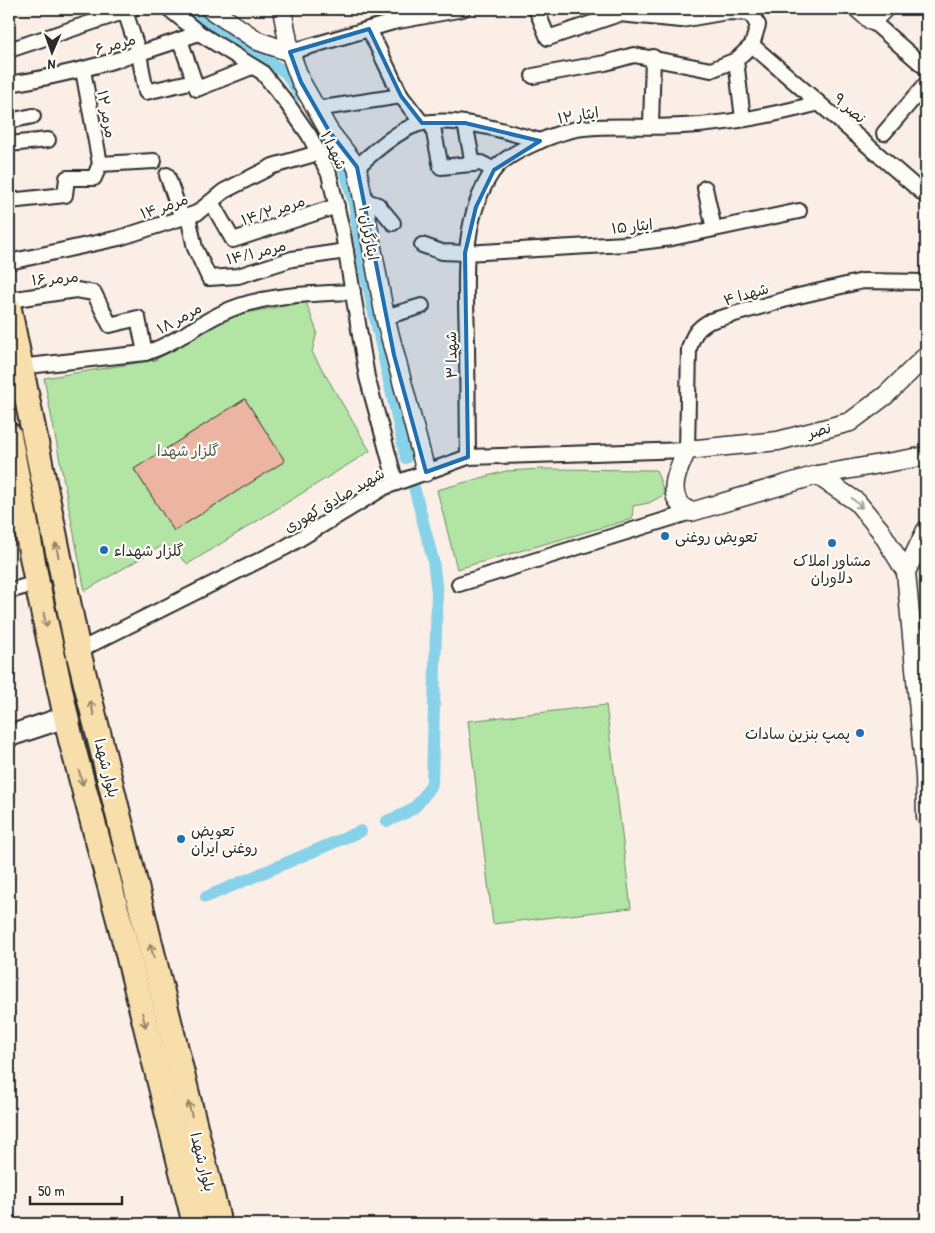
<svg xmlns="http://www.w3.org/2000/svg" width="935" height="1233" font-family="'Patrick Hand','Playpen Sans Arabic',sans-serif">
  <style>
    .green { fill: #b2e4a4; stroke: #6e8868 }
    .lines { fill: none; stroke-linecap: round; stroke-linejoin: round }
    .canal { stroke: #88d2e9; stroke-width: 12 }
    .building { fill: #ecb5a1; stroke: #2b2b2b }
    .minor-casing { stroke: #2b2b2b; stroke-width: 18 }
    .tertiary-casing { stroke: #2b2b2b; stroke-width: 21 }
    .secondary-casing { stroke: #2b2b2b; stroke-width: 24 }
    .trunk-casing { stroke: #2b2b2b; stroke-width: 28 }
    .minor { stroke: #fdfcf7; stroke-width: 14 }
    .tertiary { stroke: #fdfcf7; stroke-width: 18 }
    .secondary { stroke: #fdfcf7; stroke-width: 20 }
    .trunk { stroke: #f8deab; stroke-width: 24 }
    .oneway { stroke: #9e9e9b }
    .oneway2 { stroke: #92846b }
    .marked { fill: #1f6fb2; fill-opacity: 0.2; stroke: #1f6fb2; stroke-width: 4; stroke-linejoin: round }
    .poi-dot { fill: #1f6fb2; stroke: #fdfcf7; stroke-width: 2 }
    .labels { text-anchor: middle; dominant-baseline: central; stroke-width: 4.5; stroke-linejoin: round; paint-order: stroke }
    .street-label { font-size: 15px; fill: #2b2b2b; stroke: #fdfcf7 }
    .park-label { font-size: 15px; fill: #4d5949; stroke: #fdfcf7 }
    .poi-label { font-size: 15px; fill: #2b2b2b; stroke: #fdfcf7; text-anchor: start }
  </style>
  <rect width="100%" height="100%" fill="#faeee6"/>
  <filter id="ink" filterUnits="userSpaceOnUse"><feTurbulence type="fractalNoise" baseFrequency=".02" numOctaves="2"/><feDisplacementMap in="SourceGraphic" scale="10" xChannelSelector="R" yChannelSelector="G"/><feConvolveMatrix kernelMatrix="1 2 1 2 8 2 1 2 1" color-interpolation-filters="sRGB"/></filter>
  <g filter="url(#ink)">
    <g class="green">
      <path d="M306,302L317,332L312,352L370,451L188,564L165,544L85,591L44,378L155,360L229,316Z"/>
      <path d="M542,469L656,470L665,494L649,503L633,506L632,519L457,569L437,490L506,471Z"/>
      <path d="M606,705L631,908L493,924L468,721Z"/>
    </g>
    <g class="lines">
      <g class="canal">
        <path d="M190,9L286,73L301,96"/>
        <path d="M326,137L346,174L354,203L364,268L406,458"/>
        <path d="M387,821C414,811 418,807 432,783L437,593L433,560L414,487"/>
        <path d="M206,897L361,831"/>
      </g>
    </g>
    <path class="building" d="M245,399L285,461L174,531L134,469Z"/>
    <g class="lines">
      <g class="minor-casing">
        <g id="minor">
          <path d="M169,9L199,33L262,72L286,102L309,135L329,174L343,234L367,377L396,483"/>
          <path d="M125,11L139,54L146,92L194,81"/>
          <path d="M872,21L926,68"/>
          <path d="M369,29L401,96L422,123"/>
          <path d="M180,40L197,89L252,67"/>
          <path d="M752,45L926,196"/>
          <path d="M9,50L132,9"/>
          <path d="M290,52L393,22L463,9"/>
          <path d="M736,60L743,119"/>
          <path d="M83,70L100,164"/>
          <path d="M533,76L605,63L634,55L711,70L736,60L752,45L758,25L750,13L727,12L681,20L619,14L548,38L537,11"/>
          <path d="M9,84C75,74 136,56 199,33"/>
          <path d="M316,109L401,96"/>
          <path d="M9,121L33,116"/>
          <path d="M432,123L441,167L481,163L494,170"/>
          <path d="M465,123L473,164"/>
          <path d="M651,125L653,57"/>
          <path d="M884,133L926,84"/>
          <path d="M9,144L48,140"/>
          <path d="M357,167C372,153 403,126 423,123C460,117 506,131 540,141"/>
          <path d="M167,175L182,218"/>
          <path d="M705,188L714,229"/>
          <path d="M363,200L378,205L393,223"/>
          <path d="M9,201L65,195L67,178H94L100,164L154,161"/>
          <path d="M211,202L233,240L337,206"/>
          <path d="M188,216L195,248L209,278L238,276L292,259L346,251"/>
          <path d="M422,245L442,252L465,253L625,244L672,238L799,211"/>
          <path d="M9,262L119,238L197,213L224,191L273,166L318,153"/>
          <path d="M9,300L76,290L94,293L110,325L138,318L145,353"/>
          <path d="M385,317L422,306"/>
          <path d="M19,367L145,353C172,345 195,326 220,314C260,294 310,294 353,292"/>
          <path d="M468,457C468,418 467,379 467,340C466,283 459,221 493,171C507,152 561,130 584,128C617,125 649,128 682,126C728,124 774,115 819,103"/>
          <path d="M459,584L691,512"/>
          <path d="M9,591L37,583"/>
          <path d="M78,651L286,547L385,487L468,457L687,450L689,349C693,335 696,329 710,321L794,297L863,281L926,282"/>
        </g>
      </g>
      <g class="tertiary-casing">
        <g id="tertiary">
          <path d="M210,9L258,41L290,52"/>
          <path d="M282,9L290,52L301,82L329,131L357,167L385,317L426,472"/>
          <path d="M858,9L872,21L884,9"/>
          <path d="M926,356L886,395L850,422L778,441L687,450C677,471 663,499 691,512L817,475L926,456"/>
          <path d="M817,475L857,502L880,530L906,572L925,776L926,817"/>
          <path d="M906,572L926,530"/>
        </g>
      </g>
      <g class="secondary-casing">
        <path id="secondary" d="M9,736L66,717"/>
      </g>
      <g class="trunk-casing">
        <g id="trunk">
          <path d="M9,309L78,651L219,1224"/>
          <path d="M9,435L37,583L71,740L126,946L195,1224"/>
        </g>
      </g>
      <use href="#minor" class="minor"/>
      <use href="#tertiary" class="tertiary"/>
      <use href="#secondary" class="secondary"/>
      <use href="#trunk" class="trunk"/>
    </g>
    <defs><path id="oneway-shaft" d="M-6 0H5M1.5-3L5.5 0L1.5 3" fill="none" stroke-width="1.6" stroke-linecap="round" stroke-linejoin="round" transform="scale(1.25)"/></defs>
    <use class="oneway" href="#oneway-shaft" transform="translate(857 503) rotate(43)"/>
    <g class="oneway2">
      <use href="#oneway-shaft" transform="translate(57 550) rotate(-102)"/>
      <use href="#oneway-shaft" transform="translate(45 620) rotate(78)"/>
      <use href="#oneway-shaft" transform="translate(92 708) rotate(-104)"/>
      <use href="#oneway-shaft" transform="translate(81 778) rotate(75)"/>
      <use href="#oneway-shaft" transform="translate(152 951) rotate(-104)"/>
      <use href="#oneway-shaft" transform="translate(144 1020) rotate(76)"/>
      <use href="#oneway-shaft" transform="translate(190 1109) rotate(-104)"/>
    </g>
  </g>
  <path class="marked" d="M369,29L401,96L422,123H465L540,141L494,170L476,207L465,253L468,457L426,472L394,355L357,167L329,131L301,82L290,52Z"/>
  <g class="poi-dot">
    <circle cx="665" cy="536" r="5"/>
    <circle cx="832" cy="543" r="5"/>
    <circle cx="104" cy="550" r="5"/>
    <circle cx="860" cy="733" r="5"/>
    <circle cx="181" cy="839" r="5"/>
  </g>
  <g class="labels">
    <g class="street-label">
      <text transform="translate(115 44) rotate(-16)">مرمر ۶</text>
      <text transform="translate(850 108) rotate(41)">نصر ۹</text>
      <text transform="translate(107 114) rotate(79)">مرمر ۱۲</text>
      <text transform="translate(578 115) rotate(-9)">ایثار ۱۲</text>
      <text transform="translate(334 150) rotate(64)">شهدا ۱</text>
      <text transform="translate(164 206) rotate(-19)">مرمر ۱۴</text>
      <text transform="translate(273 210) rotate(-18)">مرمر ۱۴/۲</text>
      <text transform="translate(632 226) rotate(-6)">ایثار ۱۵</text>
      <text transform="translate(369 233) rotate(80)">ایثارگران ۱</text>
      <text transform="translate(256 252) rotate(-14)">مرمر ۱۴/۱</text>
      <text transform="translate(55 278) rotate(-5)">مرمر ۱۶</text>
      <text transform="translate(746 294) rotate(-16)">شهدا ۴</text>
      <text transform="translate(179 318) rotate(-29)">مرمر ۱۸</text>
      <text transform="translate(451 355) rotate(-91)">شهدا ۳</text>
      <text transform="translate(819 430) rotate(-15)">نصر</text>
      <text transform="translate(334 500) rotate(-30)">شهید صادق کهوری</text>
      <text transform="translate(107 768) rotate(76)">بلوار شهدا</text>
      <text transform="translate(203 1162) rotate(76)">بلوار شهدا</text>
    </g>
    <g class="park-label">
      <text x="188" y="450">گلزار شهدا</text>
    </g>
    <g class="poi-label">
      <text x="675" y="536">تعویض روغنی</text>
      <text x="114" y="550">گلزار شهداء</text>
      <text x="832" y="560" text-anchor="middle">مشاور املاک<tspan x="832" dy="17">دلاوران</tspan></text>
      <text x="850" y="733" text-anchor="end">پمپ بنزین سادات</text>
      <text x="191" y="830">تعویض<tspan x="191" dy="17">روغنی ایران</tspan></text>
    </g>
  </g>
  <rect width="935" height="1233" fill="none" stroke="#fdfcf7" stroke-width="30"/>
  <rect x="15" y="15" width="905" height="1203" fill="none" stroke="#2b2b2b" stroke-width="2" filter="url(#ink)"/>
  <g transform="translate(52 52) rotate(182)" stroke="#fdfcf7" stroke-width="4" paint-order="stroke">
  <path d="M0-4L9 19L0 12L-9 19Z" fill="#2b2b2b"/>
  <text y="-8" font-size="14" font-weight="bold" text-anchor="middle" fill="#2b2b2b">N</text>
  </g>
  <path d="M30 1196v8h92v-8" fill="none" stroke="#2b2b2b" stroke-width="2.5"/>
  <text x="38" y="1196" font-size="15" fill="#2b2b2b" stroke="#fdfcf7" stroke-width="4" paint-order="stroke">50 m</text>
</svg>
